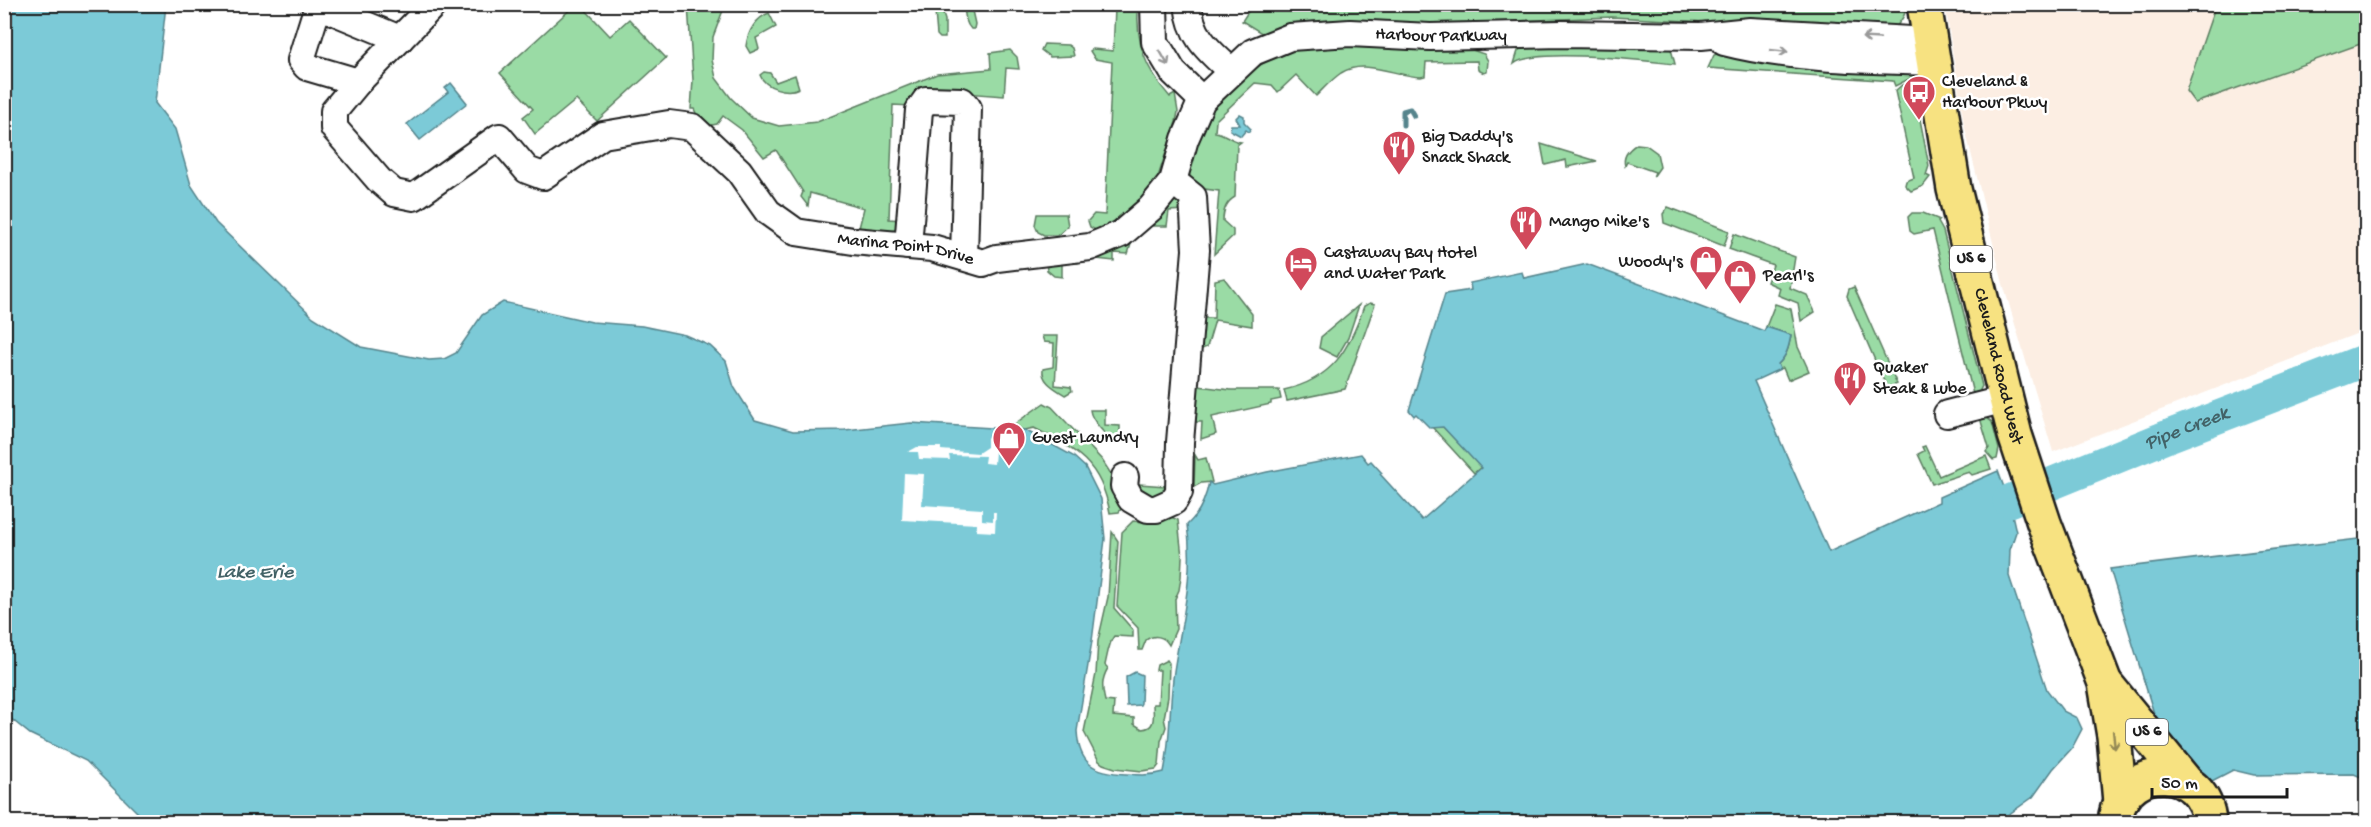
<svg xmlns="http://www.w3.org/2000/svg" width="2371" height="827" font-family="'Gochi Hand',sans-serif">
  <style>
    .built { fill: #fceee3 }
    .green { fill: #9adba5; stroke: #5b7c60; stroke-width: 1.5 }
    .water { fill: #7bcad7; stroke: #55848c; stroke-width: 1.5 }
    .pier { fill: #fff }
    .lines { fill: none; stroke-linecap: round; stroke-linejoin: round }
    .stream { stroke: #55848c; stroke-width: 5 }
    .river { stroke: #7bcad7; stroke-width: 33 }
    .minor-casing { stroke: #1c1c1c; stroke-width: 30 }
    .major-casing { stroke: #1c1c1c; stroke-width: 38 }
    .minor { stroke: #fff; stroke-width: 26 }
    .major { stroke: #f7e281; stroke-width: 33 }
    .oneway { stroke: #999 }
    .oneway2 { stroke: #948954 }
    .labels { text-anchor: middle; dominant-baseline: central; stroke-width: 5; stroke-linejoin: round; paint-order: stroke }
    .shield { fill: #fff; stroke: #606060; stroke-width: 1.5 }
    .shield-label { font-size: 16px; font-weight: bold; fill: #1c1c1c }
    .street-label { font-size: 18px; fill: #1c1c1c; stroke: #fff }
    .poi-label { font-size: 18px; fill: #1c1c1c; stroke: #fff; text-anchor: start }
    .water-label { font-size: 20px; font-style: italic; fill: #426267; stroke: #fff }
  </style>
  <rect width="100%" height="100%" fill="#fff"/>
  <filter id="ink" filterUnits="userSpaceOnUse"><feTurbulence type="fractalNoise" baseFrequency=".0167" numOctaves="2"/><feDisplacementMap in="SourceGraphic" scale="12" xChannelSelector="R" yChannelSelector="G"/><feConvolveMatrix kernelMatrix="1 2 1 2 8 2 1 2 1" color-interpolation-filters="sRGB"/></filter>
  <g filter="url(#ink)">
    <path class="built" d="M1945,5H2216L2186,90L2195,103L2366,42V330L2053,452L2003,284L1964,124Z"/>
    <g class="green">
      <path d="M1253,4H1905C1907,14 1902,19 1896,27L1743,24L1612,17L1486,22L1451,27L1337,20L1292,23L1263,34L1242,21Z"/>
      <path d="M2216,4L2366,5V42L2195,103L2186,91Z"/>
      <path d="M575,5H581L610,36L629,19L666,58L597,121L576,100L535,134L523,117L533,109L500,73Z"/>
      <path d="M688,5H725L713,37L712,60L716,78L731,98L752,118L779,126L817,122L937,74L991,69L990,53L1010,50L1017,57L1019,69L1006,68L1004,96L952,92L912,106L893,105L889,219L902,220L894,237L885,230L856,231L855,227L859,228L864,208L810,193L808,206L801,197L803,192L776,150L764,157L742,130L723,116L717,124L707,126L698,117L694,109H691L693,80Z"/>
      <path d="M966,5L971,6L975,24L974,29H971C965,23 965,14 964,6Z"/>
      <path d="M1095,5H1138C1136,44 1144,67 1170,97L1175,94L1178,112L1176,122L1155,186L1151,192L1107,230L1099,232L1090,227L1088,221L1094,214L1105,215L1112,62L1095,59L1090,51L1093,49L1113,51L1115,9L1095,8Z"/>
      <path d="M937,10L942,11L945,20V38H940L937,35L935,12Z"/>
      <path d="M769,13L776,27L756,38L759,49L750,53L746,46C748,31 756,18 769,13Z"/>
      <path d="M1044,44L1068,45L1072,48L1074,56L1050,57L1041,50Z"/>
      <path d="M1661,44L1671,49L1675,64C1645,61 1533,47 1514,64L1518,51L1524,46Z"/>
      <path d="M1358,45L1428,50H1472L1484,54L1488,61L1487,72L1484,73L1478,70L1477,61L1426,62L1425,76L1421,77C1395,76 1365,58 1341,73C1332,79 1324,88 1316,96L1296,75L1278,92L1272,85L1255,83L1216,120L1215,132C1225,133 1231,141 1241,142L1237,145L1235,197C1226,202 1223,212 1223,221L1233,230V236L1214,254L1219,191L1197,188C1182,169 1189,162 1196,142C1199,134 1201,127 1204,120C1217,92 1268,54 1298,49C1318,46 1338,47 1358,45Z"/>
      <path d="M1724,52L1908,70L1915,76L1895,86L1893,81L1708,68L1714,55Z"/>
      <path d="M764,72L770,73L776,82L795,75L799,88C787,94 765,88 760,75Z"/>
      <path d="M1913,83L1929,166L1926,175L1930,177L1923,186L1911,191L1905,185L1906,181L1914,178L1895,91L1902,85Z"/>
      <path d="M1541,144L1597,161L1567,167L1566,160L1545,165Z"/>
      <path d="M1637,144L1646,145L1657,153L1660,167L1653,177L1655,172L1627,162L1625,166C1622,156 1629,149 1637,144Z"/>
      <path d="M1177,195L1185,210L1169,211L1167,226H1153V222Z"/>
      <path d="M1668,207L1729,231L1724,246L1664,223L1663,214Z"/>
      <path d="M1912,213H1923L1940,220L1938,222L1943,231L1982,386L1980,390L1983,392L1974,398L1933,230L1914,234L1910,231L1908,217Z"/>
      <path d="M1037,214H1066L1068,226L1058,235H1044L1038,232L1035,225Z"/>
      <path d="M1734,234L1795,257L1790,288L1807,295L1815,312L1801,321L1798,303L1778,295L1780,288L1767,282L1773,265L1729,249Z"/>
      <path d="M1128,242L1131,244L1128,254L1114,253V261L1097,259V254Z"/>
      <path d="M1079,261L1078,263L1062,262V277L1054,276L1047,270L1046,263Z"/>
      <path d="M1224,278L1252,314V326L1215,320L1207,347L1202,349L1198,346V318H1214L1215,280Z"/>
      <path d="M1854,287L1897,384L1887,388L1847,296L1849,289Z"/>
      <path d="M1370,303L1375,304L1345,389L1287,401L1284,390C1333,379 1349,350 1364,306Z"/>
      <path d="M1775,304L1791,309L1798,347L1809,371L1788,380L1783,368L1780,369L1778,364C1787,356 1789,347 1791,335L1766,327Z"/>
      <path d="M1359,305L1348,338L1337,357L1319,348L1321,337Z"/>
      <path d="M1042,336H1058L1055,385L1071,387L1072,391L1065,395C1056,389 1041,382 1043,369L1053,367L1054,343L1044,342Z"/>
      <path d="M1198,386L1231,390H1279L1281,399L1271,401V404L1212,417L1216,434L1201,439L1202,422H1195Z"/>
      <path d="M1044,403L1052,407L1102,460L1113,477L1114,495L1121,509L1119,512L1110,513C1101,463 1077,450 1034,428L1025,430L1009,428Z"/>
      <path d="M1090,410H1105V425L1120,426C1120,432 1121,439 1115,442C1106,436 1091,420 1090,410Z"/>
      <path d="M1984,416L1992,422L1999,449L1997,459L1993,460L1986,452L1989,448L1980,418Z"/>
      <path d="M1432,427H1443L1481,467L1474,473Z"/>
      <path d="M1925,446L1939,476L1986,456L1991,469L1972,475L1969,472L1932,484L1918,454L1924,451L1922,447Z"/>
      <path d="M1195,455L1198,460L1206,458L1212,482L1201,483L1194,487Z"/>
      <path d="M1139,484L1166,486V490L1159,496H1151L1136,488Z"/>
      <path d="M1171,517L1178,520L1182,557L1181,577L1179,590L1175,599L1176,629L1169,645C1164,636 1154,634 1146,640L1142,650H1139L1138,628L1117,606L1122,532L1133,521L1156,523Z"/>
      <path d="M1112,532L1118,541L1114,608L1133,630V637L1114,636C1109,642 1107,657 1105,665L1108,668C1101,680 1102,688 1105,701L1114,702L1113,716L1134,718V724L1142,729C1157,728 1153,715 1153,704H1158L1160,670H1156L1157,665L1167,660L1169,663L1168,697L1164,718L1166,727L1161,741L1159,765L1156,769L1142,771L1115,768L1103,764L1099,761L1084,732L1096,674L1098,641L1108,597Z"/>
    </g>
    <g class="water">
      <path d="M4,5H166L155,103L175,129L191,185L216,223L313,317L361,347L429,360L444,359L456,353L482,315L503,302L592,322L642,326L685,335L710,346L726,361L734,387L755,420L793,431L845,430L911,423L1025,430L1073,456L1085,467L1101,499L1105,539L1092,641L1077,731C1079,765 1094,772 1126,774C1139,775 1151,776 1164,772C1171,738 1169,705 1174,671C1181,623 1195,574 1187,525C1200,513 1206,498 1209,482L1213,485L1267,472L1361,454L1368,463L1371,461L1382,473L1380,474L1422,520L1481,468L1443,427L1430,428L1416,414L1414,416L1409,410L1445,294L1471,290L1470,283L1522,272L1524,278L1587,264L1764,331L1766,327L1791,335C1789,346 1787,356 1778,364L1780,369L1754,381L1829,552L1939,502V497L1998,471L2009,501L2016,532L2010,550L2009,576L2047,690L2063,711L2077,718L2082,729L2072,748L2053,769L2033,797L1998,822H1969L1967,820L1959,822H147L86,761L30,734L5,714Z"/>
      <path d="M451,83L467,103L420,140L407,124L448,92L445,88Z"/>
      <path d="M1240,114L1244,116V122L1251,129L1249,132L1246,130L1241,136L1230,130L1231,125H1240L1236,118Z"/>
      <path d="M2358,539L2366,547V779L2354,774L2254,775L2233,770L2206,784L2162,740L2110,569Z"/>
      <path d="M1135,672L1142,675L1141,703L1140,705L1127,706L1126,677Z"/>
    </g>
    <g class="pier">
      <path d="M997,427L1009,428L996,439L994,464L984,463L985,456L949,455L950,460L919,459L918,452H908L917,447H941V450L978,453L987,447V438Z"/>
      <path d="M904,473L924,474L922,505L982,509V520L993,521V512H996L995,532L976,531L977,524L902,520Z"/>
    </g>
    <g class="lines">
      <path class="stream" d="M1403,125V111L1410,109L1414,116"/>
      <path class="river" id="s1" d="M2009,501L2166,437L2366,360"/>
      <g class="minor-casing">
        <g id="minor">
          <path id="s2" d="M434,4L358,82L334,111V128L379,180L394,193L414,197L499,137L527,170L543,176L603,135L669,124L692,127L739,171L768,212L796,232L853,241L932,248L983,263L997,258L1090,247L1121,234L1151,208L1173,181L1185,139L1202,100L1253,52L1290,37L1350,33L1430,37L1562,34L1701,36L1750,31L1929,41"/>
          <path d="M1154,4L1155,42L1173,72L1202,100"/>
          <path d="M1188,4C1191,37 1208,50 1231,71"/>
          <path d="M1724,42C1789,59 1866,60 1933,62"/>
          <path d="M358,82L307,67L301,60L316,12L325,8L400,39"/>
          <path d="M908,246L919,110L926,100L962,101L968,108L964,257"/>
          <path d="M1947,414L2006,399"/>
          <path d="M1125,477L1124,486L1131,499L1148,509H1156L1174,501L1179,492L1180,442L1196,250L1193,197L1173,181"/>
        </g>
      </g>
      <g class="major-casing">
        <g id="major">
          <path id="s3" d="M1924,4L1954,189L2015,435L2044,523L2105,683L2114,736L2120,802"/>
          <path d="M2106,684L2187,783"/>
          <path d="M2116,815C2128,759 2205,765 2209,822"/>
        </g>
      </g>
      <use href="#minor" class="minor"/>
      <use href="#major" class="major"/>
    </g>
    <defs><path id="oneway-shaft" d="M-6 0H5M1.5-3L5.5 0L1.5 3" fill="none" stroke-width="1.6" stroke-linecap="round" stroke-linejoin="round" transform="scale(1.5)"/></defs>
    <g class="oneway">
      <use href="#oneway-shaft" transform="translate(1871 38) rotate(-177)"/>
      <use href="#oneway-shaft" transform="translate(1779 51) rotate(6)"/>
      <use href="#oneway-shaft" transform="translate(1164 58) rotate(60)"/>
    </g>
    <use class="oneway2" href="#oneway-shaft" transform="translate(2114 740) rotate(84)"/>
  </g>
  <defs>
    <g id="bus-pin" transform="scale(1.725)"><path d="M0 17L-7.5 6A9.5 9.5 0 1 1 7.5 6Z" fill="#d1495b" stroke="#fff"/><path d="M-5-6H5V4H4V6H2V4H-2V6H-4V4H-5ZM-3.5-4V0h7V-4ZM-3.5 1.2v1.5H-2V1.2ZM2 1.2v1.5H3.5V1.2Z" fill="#fff"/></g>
    <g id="restaurant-pin" transform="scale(1.725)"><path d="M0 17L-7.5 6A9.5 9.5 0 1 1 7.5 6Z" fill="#d1495b" stroke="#fff"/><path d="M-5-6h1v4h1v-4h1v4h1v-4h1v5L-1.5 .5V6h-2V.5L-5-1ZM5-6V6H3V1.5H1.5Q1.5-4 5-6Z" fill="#fff"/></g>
    <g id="shop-pin" transform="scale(1.725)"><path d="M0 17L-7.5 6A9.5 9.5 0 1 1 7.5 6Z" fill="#d1495b" stroke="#fff"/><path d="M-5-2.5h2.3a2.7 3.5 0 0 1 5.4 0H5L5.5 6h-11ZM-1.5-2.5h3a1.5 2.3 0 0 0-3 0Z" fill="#fff"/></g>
    <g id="hotel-pin" transform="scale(1.725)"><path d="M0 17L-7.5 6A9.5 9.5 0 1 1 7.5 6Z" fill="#d1495b" stroke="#fff"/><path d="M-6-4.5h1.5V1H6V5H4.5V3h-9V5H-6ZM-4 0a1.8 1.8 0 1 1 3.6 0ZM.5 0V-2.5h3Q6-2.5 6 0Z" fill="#fff"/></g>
  </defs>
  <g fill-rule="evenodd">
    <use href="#bus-pin" x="1919" y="92"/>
    <use href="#restaurant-pin" x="1399" y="147"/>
    <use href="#restaurant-pin" x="1526" y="222"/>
    <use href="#shop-pin" x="1706" y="262"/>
    <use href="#hotel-pin" x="1301" y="263"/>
    <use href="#shop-pin" x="1740" y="276"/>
    <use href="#restaurant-pin" x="1850" y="378"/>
    <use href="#shop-pin" x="1009" y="438"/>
  </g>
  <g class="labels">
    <g class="shield">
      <rect x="1950" y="246" width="42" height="26" rx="4.5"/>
      <rect x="2126" y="719" width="42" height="26" rx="4.5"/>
    </g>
    <g class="shield-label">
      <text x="1971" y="259">US 6</text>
      <text x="2147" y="732">US 6</text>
    </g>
    <g class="street-label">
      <text stroke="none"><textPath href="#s2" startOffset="1503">Harbour Parkway</textPath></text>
      <text stroke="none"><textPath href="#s2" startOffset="860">Marina Point Drive</textPath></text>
      <text stroke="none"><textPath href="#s3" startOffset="370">Cleveland Road West</textPath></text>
    </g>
    <g class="poi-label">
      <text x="1942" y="82">Cleveland &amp;<tspan x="1942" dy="21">Harbour Pkwy</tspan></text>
      <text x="1422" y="137">Big Daddy's<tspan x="1422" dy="21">Snack Shack</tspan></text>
      <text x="1549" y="222">Mango Mike's</text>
      <text x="1324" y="253">Castaway Bay Hotel<tspan x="1324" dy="21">and Water Park</tspan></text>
      <text x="1683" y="262" text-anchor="end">Woody's</text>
      <text x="1763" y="276">Pearl's</text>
      <text x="1873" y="368">Quaker<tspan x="1873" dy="21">Steak &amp; Lube</tspan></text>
      <text x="1032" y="438">Guest Laundry</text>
    </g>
    <g class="water-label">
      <text stroke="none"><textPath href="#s1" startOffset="192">Pipe Creek</textPath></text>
      <text x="255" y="573">Lake Erie</text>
    </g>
  </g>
  <rect width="2371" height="827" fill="none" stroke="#fff" stroke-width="24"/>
  <rect x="12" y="12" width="2347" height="803" fill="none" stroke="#1c1c1c" stroke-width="2" filter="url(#ink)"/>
  <path d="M2152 788v9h135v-9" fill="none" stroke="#1c1c1c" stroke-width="3"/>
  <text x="2161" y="788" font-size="18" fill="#1c1c1c" stroke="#ffffff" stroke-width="4.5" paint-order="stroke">50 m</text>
</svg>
